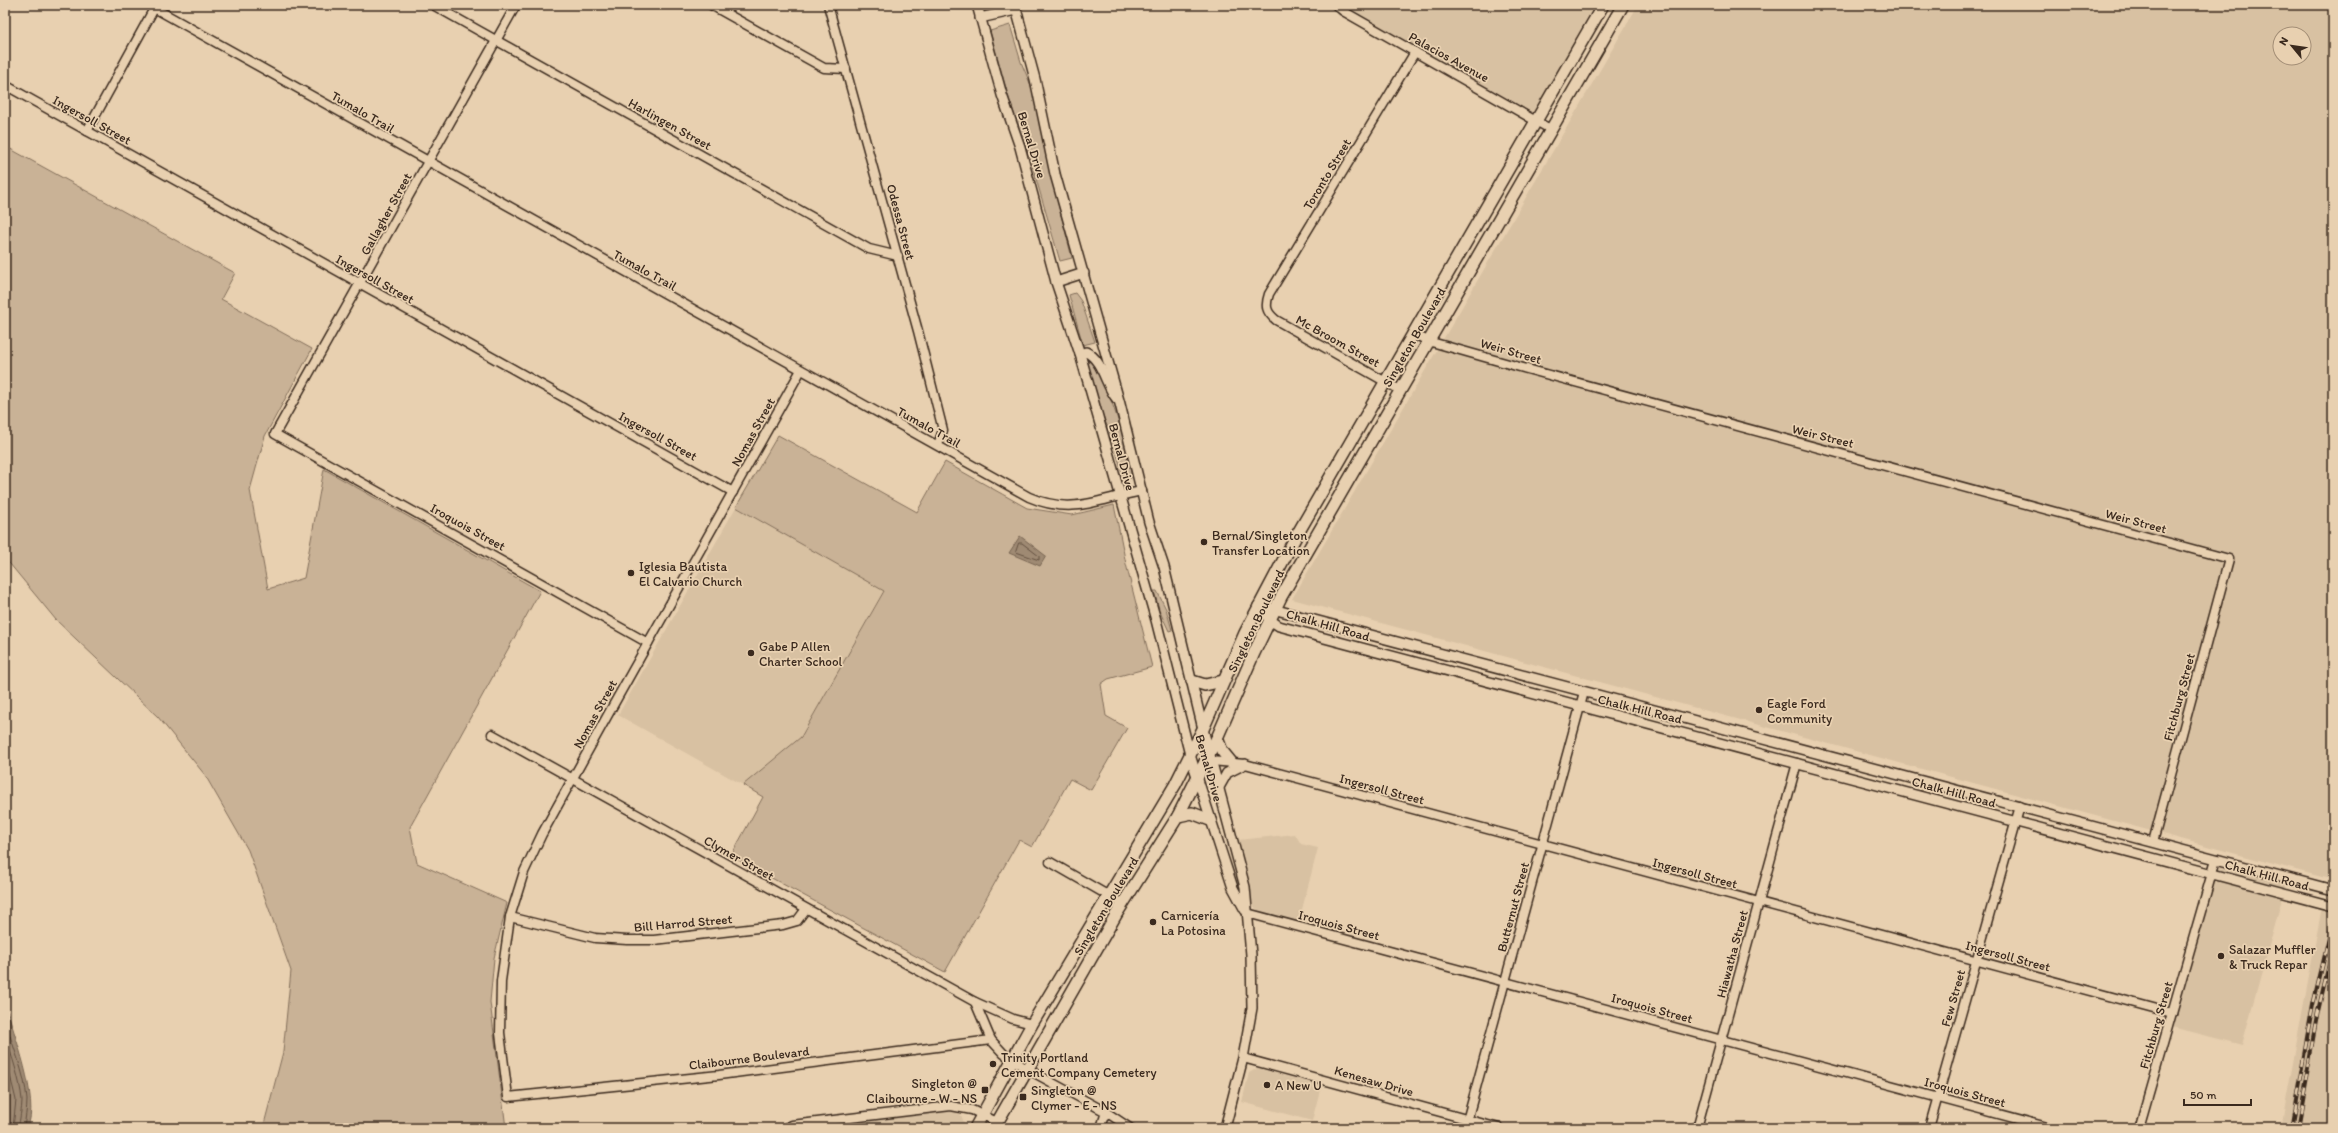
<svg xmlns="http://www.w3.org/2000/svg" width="2338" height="1133" font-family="Itim,sans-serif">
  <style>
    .built { fill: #d8c1a2; fill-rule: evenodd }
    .green { fill: #c9b296; stroke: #826e5a }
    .water { fill: #9f8a73; stroke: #776451 }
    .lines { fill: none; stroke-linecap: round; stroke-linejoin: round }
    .shore { stroke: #635040; stroke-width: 1 }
    .minor-casing { stroke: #3b2a1e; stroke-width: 11 }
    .tertiary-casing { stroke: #3b2a1e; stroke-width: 12 }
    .secondary-casing { stroke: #3b2a1e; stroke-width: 14 }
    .minor { stroke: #e8d0b0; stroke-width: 8 }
    .tertiary { stroke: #e8d0b0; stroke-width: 9 }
    .secondary { stroke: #e8d0b0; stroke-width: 11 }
    .rail-casing { stroke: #3b2a1e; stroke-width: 4 }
    .rail { stroke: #e8d0b0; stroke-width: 2.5; stroke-dasharray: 8; stroke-linecap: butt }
    .poi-dot { fill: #3b2a1e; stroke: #e8d0b0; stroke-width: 1.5 }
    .labels { text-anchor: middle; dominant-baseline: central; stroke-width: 3.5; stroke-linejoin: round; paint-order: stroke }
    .street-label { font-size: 13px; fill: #3b2a1e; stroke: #e8d0b0 }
    .poi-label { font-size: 13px; fill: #3b2a1e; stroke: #e8d0b0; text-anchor: start }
  </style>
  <rect width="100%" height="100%" fill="#e8d0b0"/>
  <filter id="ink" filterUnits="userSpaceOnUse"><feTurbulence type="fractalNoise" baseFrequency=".025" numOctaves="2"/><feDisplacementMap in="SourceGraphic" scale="8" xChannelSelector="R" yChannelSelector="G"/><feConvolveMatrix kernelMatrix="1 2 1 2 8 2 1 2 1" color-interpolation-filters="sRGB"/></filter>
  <g filter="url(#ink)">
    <g class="built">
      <path d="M1345,5H1594L1534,113L1344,7Z"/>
      <path d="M1638,5H2333V880L1292,599ZM2280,34H2304V58H2280Z"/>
      <path d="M736,507L884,590L801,737L743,785L618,715Z"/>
      <path d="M1295,834L1301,844L1318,848L1299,921L1259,911L1253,906L1238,840Z"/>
      <path d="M2216,866L2286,884L2242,1045L2173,1027Z"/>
      <path d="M2323,901L2333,904V1128H2281Z"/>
      <path d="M1258,1068L1321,1086L1312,1121L1242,1102L1249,1073Z"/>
      <path d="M952,1109L961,1115L966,1128H848L847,1119Z"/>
    </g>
    <g class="green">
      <path d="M1010,25L1021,62L1032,88L1046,156L1072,258L1060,261L1030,158L1010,102L990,31Z"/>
      <path d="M5,146L235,273L221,299L312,349L265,436L250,490L268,589L304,578L324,469L540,591L410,827L417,863L507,903L494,958L490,1002L506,1128H263L283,1052L291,971L248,850L205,775L158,717L56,620L5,558Z"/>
      <path d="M1075,293L1081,301L1095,342L1083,345L1069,295Z"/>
      <path d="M1093,360C1107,385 1131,450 1131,478L1124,479L1113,441L1098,403L1087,362Z"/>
      <path d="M778,435L917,512L945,462L1027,508L1072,515L1114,505L1126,564L1152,667L1108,679L1101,684L1106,716L1127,728L1091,790L1070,779L1032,847L1019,840L945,972L731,856L763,797L743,785L801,737L884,591L736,507Z"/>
      <path d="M1154,591H1157L1166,609L1172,630L1169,631L1160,612Z"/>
    </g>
    <g class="water">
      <path d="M1020,536L1046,556L1040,566L1009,553Z"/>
      <path d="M5,1003C13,1032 41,1102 27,1128H5Z"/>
    </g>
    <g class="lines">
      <g class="shore">
        <path d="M1019,543H1022L1039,556V560L1016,552Z"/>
        <path d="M5,1019C12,1046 25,1072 27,1100C27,1110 25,1119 24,1128"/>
        <path d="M5,1036C12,1057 20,1079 22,1100C22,1110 19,1119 19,1128"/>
        <path d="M5,1055L16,1100L13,1128"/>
      </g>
      <g class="minor-casing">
        <g id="minor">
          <path d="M149,5L1029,497C1073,516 1098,499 1142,491"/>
          <path d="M433,5L869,249L898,256"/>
          <path d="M516,5L275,434L648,643"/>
          <path d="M711,5L824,68L846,69"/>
          <path d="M828,5L918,331L943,430L938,445"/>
          <path d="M1336,5L1343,11L1550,129"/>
          <path d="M5,85L733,492"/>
          <path d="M87,131L156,5"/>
          <path d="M1412,333L1428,341L1516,366L2229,559L2153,842"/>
          <path d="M801,370L615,702L542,834L524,872L510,917L501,981L500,1033L508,1097L719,1075L991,1040"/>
          <path d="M1400,390L1276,320C1266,312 1265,306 1269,294L1415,52"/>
          <path d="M492,734L975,1002L991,1040L1004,1054L1027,1069L1106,1112L1130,1128"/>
          <path d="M1211,761L1245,764L2172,1013"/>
          <path d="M1050,862L1123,904"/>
          <path d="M1247,913L2051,1128"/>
          <path d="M510,917L595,938L627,940H654L783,925L797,921L806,909"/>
          <path d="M975,1002L1013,1019L1032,1024"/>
          <path d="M1243,1058L1499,1128"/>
          <path d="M786,1128L792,1125L951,1106L972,1110L997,1122"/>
          <path d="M1101,1128L1106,1112"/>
          <path d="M1465,1128L1584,692"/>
          <path d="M1697,1128L1797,763"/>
          <path d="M1929,1128L2020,806"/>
          <path d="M2139,1128L2216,859"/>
        </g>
      </g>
      <g class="tertiary-casing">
        <g id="tertiary">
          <path d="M977,5L1002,95L1020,147L1056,282L1080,354L1156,620L1190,755L1233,888L1245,910"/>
          <path d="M1015,5L1035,79L1055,174L1120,404L1149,522L1164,567L1203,729L1245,887L1251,955L1252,1008L1243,1058L1225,1128"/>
          <path d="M980,18L1016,10"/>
          <path d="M1056,282L1084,273"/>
          <path d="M1080,354L1086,352C1103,360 1105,385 1117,399"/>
          <path d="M1258,606L1270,620L1279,626L2333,906"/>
          <path d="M1269,608L2333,890"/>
          <path d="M1218,789L1227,773L1245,764"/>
        </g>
      </g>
      <g class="secondary-casing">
        <g id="secondary">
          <path d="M1192,681L1205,685L1223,681"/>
          <path d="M1217,738L1222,751L1231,762"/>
          <path d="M1178,816L1192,813L1210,820"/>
          <path d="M975,1128L1032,1024L1175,785L1203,729L1245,633L1294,540L1603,5"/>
          <path d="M994,1128L1117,913L1178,816L1217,738L1254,653L1281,597L1623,5"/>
        </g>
      </g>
      <use href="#minor" class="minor"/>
      <use href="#tertiary" class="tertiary"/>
      <use href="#secondary" class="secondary"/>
      <g class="rail-casing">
        <g id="rail">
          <path d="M2291,1128L2313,1005L2333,921"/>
          <path d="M2297,1128L2318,1011L2333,947"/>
        </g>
      </g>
      <use href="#rail" class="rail"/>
    </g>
  </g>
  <g class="poi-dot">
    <circle cx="1204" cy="542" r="4"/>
    <circle cx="631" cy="573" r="4"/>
    <circle cx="751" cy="653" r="4"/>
    <circle cx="1759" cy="710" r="4"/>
    <circle cx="1153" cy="922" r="4"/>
    <circle cx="2221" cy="956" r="4"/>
    <circle cx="993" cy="1064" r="4"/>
    <circle cx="1267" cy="1085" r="4"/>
    <rect x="981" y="1086" width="8" height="8" rx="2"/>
    <rect x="1019" y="1093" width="8" height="8" rx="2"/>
  </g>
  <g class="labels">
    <g class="street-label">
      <text transform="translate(1449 57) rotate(29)">Palacios Avenue</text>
      <text transform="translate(363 112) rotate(30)">Tumalo Trail</text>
      <text transform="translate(92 120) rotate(29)">Ingersoll Street</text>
      <text transform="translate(670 124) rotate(29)">Harlingen Street</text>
      <text transform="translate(1032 145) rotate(73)">Bernal Drive</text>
      <text transform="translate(1327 174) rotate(-59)">Toronto Street</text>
      <text transform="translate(386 214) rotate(-61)">Gallagher Street</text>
      <text transform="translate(901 222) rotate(75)">Odessa Street</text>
      <text transform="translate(645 270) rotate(29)">Tumalo Trail</text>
      <text transform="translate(375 279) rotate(29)">Ingersoll Street</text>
      <text transform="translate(1414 337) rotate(-60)">Singleton Boulevard</text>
      <text transform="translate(1338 341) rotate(29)">Mc Broom Street</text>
      <text transform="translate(1511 351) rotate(16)">Weir Street</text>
      <text transform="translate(929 427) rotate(29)">Tumalo Trail</text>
      <text transform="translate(753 432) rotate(-61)">Nomas Street</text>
      <text transform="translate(658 436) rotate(29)">Ingersoll Street</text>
      <text transform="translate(1823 436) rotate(14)">Weir Street</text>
      <text transform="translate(1122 457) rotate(75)">Bernal Drive</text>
      <text transform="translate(2136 521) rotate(15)">Weir Street</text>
      <text transform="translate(468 527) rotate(29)">Iroquois Street</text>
      <text transform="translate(1256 621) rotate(-64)">Singleton Boulevard</text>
      <text transform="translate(1328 625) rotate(16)">Chalk Hill Road</text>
      <text transform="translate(2179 697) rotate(-75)">Fitchburg Street</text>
      <text transform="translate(1640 709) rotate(14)">Chalk Hill Road</text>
      <text transform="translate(595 714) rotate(-61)">Nomas Street</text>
      <text transform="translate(1209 768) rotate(74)">Bernal Drive</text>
      <text transform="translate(1382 789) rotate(15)">Ingersoll Street</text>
      <text transform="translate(1954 792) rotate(15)">Chalk Hill Road</text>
      <text transform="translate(739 858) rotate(29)">Clymer Street</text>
      <text transform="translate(1695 873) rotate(15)">Ingersoll Street</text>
      <text transform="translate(2267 875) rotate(15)">Chalk Hill Road</text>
      <text transform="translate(1106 906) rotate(-59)">Singleton Boulevard</text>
      <text transform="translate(1513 907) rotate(-75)">Butternut Street</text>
      <text transform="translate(683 923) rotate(-5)">Bill Harrod Street</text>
      <text transform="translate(1339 925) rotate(15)">Iroquois Street</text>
      <text transform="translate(1732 954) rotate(-75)">Hiawatha Street</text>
      <text transform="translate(2008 956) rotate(15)">Ingersoll Street</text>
      <text transform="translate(1953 998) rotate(-74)">Few Street</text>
      <text transform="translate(1652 1008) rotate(15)">Iroquois Street</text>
      <text transform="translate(2156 1025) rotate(-74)">Fitchburg Street</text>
      <text transform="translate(749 1058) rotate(-7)">Claibourne Boulevard</text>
      <text transform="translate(1374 1081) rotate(16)">Kenesaw Drive</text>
      <text transform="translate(1965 1092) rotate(15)">Iroquois Street</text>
    </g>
    <g class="poi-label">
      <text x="1212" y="535">Bernal/Singleton<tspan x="1212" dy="15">Transfer Location</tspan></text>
      <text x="639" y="566">Iglesia Bautista<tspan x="639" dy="15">El Calvario Church</tspan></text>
      <text x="759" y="646">Gabe P Allen<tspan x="759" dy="15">Charter School</tspan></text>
      <text x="1767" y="703">Eagle Ford<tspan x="1767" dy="15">Community</tspan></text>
      <text x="1161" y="915">Carnicería<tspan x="1161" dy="15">La Potosina</tspan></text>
      <text x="2229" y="949">Salazar Muffler<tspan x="2229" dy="15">&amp; Truck Repar</tspan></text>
      <text x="1001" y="1057">Trinity Portland<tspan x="1001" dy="15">Cement Company Cemetery</tspan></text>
      <text x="977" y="1083" text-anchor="end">Singleton @<tspan x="977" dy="15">Claibourne - W - NS</tspan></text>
      <text x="1275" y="1085">A New U</text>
      <text x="1031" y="1090">Singleton @<tspan x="1031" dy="15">Clymer - E - NS</tspan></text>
    </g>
  </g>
  <rect width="2338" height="1133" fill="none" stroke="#e8d0b0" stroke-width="20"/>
  <rect x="10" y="10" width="2318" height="1113" fill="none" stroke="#3b2a1e" stroke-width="1.5" filter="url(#ink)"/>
  <g transform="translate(2292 46) rotate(299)"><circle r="19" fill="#e8d0b0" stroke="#a38e76"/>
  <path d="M0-3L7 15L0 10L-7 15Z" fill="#3b2a1e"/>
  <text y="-6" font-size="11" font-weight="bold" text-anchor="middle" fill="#3b2a1e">N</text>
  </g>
  <path d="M2184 1099v6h67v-6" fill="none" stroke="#3b2a1e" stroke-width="2"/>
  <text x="2190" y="1099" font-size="12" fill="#3b2a1e" stroke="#e8d0b0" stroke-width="3" paint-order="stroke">50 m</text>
</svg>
